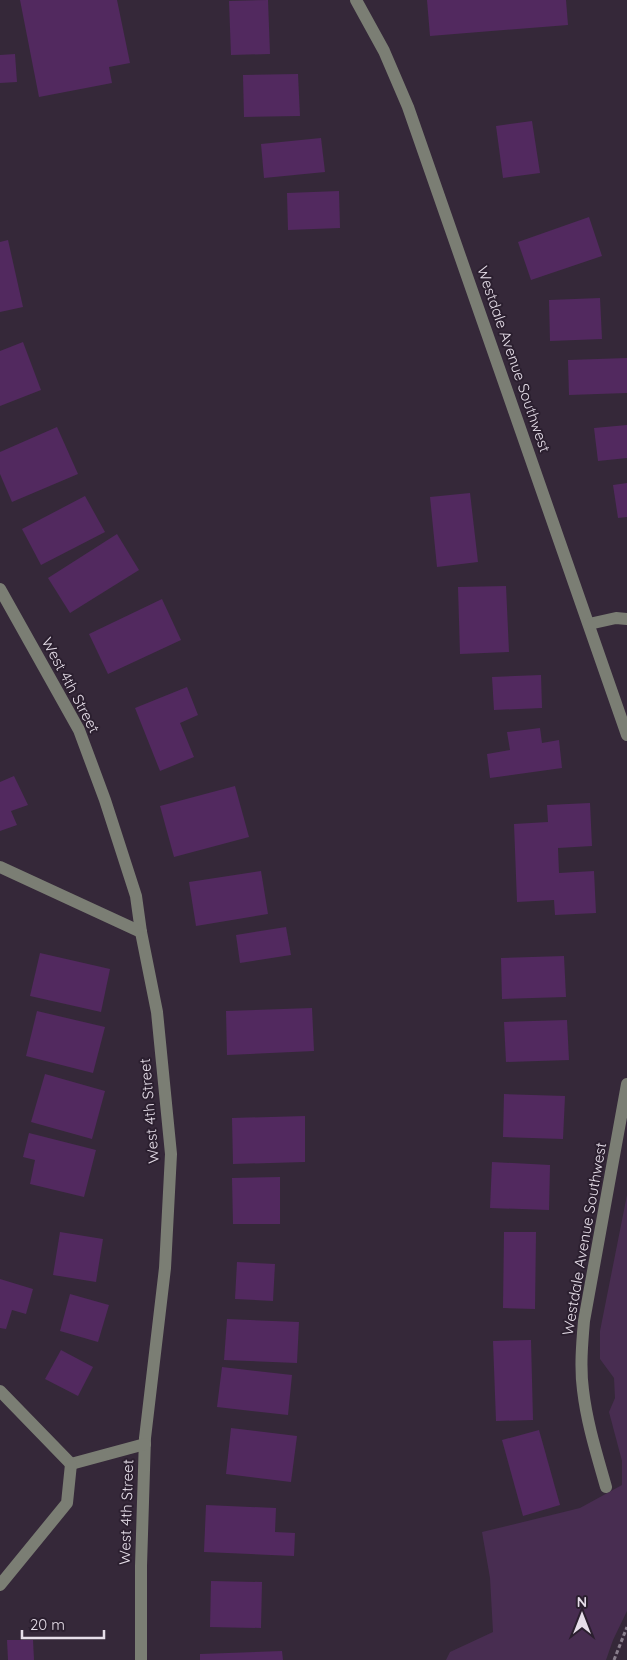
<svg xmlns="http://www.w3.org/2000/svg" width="627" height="1660" font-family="Quicksand,sans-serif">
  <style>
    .green { fill: #482d51 }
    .building { fill: #52295f }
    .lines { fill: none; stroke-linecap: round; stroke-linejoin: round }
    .path { stroke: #887e8c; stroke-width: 3; stroke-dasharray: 4 2.5; stroke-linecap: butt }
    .minor { stroke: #7b7e74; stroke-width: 12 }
    .labels { text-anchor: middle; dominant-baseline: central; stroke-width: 4; stroke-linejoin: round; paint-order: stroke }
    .street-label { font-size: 15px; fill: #e6dee9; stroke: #2b1f2f }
  </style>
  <rect width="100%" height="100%" fill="#352839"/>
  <path class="green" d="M627,1195V1611L613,1640L606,1660H446L450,1652L493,1632L490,1578L482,1532L580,1508L622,1485V1461L609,1412L615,1398L614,1378L600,1359V1331Z"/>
  <g class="building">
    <path d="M20,0H117L130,63L109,67L112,83L39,97Z"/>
    <path d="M268,0L270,54L231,55L229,1Z"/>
    <path d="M427,0H566L568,25L430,36Z"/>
    <path d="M15,54L17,82L0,83V55Z"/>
    <path d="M298,74L300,116L244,117L243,75Z"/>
    <path d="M532,121L540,173L503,178L496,126Z"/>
    <path d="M321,138L325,172L264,178L261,144Z"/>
    <path d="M339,191L340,228L288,230L287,193Z"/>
    <path d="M589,217L602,256L531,280L518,242Z"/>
    <path d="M8,240L23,307L0,312V242Z"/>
    <path d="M600,298L602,339L550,341L549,300Z"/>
    <path d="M23,342L41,390L0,406V351Z"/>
    <path d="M627,358V393L569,395L568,360Z"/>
    <path d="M627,425V458L598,461L594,428Z"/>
    <path d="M57,427L78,474L12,502L0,474V452Z"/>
    <path d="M627,483V517L618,518L613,485Z"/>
    <path d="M470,493L478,562L437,567L430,497Z"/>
    <path d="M85,496L105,532L41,565L22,529Z"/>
    <path d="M117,534L139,570L70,613L48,578Z"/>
    <path d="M506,586L509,652L460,654L458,587Z"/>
    <path d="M162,599L181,640L108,674L89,634Z"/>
    <path d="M541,675L542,708L494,710L492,677Z"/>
    <path d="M187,687L198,715L180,723L194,757L160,771L135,708Z"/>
    <path d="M540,728L542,743L559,740L562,768L490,778L487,754L510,750L507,732Z"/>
    <path d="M14,776L28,805L11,811L17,825L0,831V782Z"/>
    <path d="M235,786L249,837L174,857L160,806Z"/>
    <path d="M590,803L592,846L558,848L559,873L594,871L596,913L555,915L554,900L517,902L514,824L548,822L547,805Z"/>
    <path d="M261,871L268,914L196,926L189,882Z"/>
    <path d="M286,927L291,955L240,963L236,935Z"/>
    <path d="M40,953L110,969L101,1012L30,996Z"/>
    <path d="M564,956L566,997L502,999L501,958Z"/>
    <path d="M312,1008L314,1051L227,1055L226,1011Z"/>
    <path d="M37,1011L105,1027L93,1073L26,1056Z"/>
    <path d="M567,1020L569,1060L506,1062L504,1022Z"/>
    <path d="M45,1074L105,1091L92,1139L31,1122Z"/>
    <path d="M504,1094L565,1096L563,1139L503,1137Z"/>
    <path d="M305,1116V1162L233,1164L232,1118Z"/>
    <path d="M29,1133L96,1150L84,1197L30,1184L35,1160L23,1157Z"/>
    <path d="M492,1162L550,1165L549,1210L490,1208Z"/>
    <path d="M280,1177V1224H233L232,1178Z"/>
    <path d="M60,1232L103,1239L96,1282L53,1275Z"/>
    <path d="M504,1232H536L535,1309L503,1308Z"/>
    <path d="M237,1262L275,1264L273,1301L235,1299Z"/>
    <path d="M0,1279L33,1289L26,1314L12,1310L6,1329L0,1328Z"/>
    <path d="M70,1294L109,1305L98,1342L60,1331Z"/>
    <path d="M227,1319L299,1322L297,1363L224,1360Z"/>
    <path d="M531,1340L533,1420L496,1421L493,1341Z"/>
    <path d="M61,1350L93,1367L78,1396L45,1379Z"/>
    <path d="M222,1367L292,1375L288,1415L217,1407Z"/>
    <path d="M231,1428L297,1436L291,1482L226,1474Z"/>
    <path d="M539,1430L560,1505L523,1516L502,1440Z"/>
    <path d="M206,1505L276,1508L275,1532L295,1533L294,1556L204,1552Z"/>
    <path d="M211,1581L262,1582L261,1628L210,1627Z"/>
    <path d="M7,1640H33L34,1660H8Z"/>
    <path d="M282,1651L283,1660H200V1654Z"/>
  </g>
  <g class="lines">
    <path class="path" d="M614,1660L627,1627"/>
    <g class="minor">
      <path d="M356,0L384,51L408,107L627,735"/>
      <path d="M0,589L79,730L105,800L136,896L141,932L157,1012L171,1154L165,1268L145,1438L141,1566V1660"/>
      <path d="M589,624L616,618L627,619"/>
      <path d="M0,867L141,932"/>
      <path d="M0,1391L71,1464"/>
      <path d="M71,1464L145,1444"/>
      <path d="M606,1487C597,1455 587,1424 583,1390C580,1368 582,1344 584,1321L627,1084"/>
      <path d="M0,1585L67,1503L71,1464"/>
    </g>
  </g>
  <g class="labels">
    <g class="street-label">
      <text transform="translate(514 359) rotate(71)">Westdale Avenue Southwest</text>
      <text transform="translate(71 685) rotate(62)">West 4th Street</text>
      <text transform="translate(149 1111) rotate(-95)">West 4th Street</text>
      <text transform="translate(584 1239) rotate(-80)">Westdale Avenue Southwest</text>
      <text transform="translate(126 1512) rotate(-88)">West 4th Street</text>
    </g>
  </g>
  <g transform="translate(582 1615)" stroke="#2b1f2f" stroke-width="4" paint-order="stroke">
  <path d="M0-4L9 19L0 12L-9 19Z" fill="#e6dee9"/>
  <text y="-8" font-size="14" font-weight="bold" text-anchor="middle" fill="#e6dee9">N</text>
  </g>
  <path d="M22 1630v8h82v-8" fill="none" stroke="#e6dee9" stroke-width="2.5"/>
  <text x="30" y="1630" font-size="15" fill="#e6dee9" stroke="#2b1f2f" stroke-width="4" paint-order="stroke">20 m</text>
</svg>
